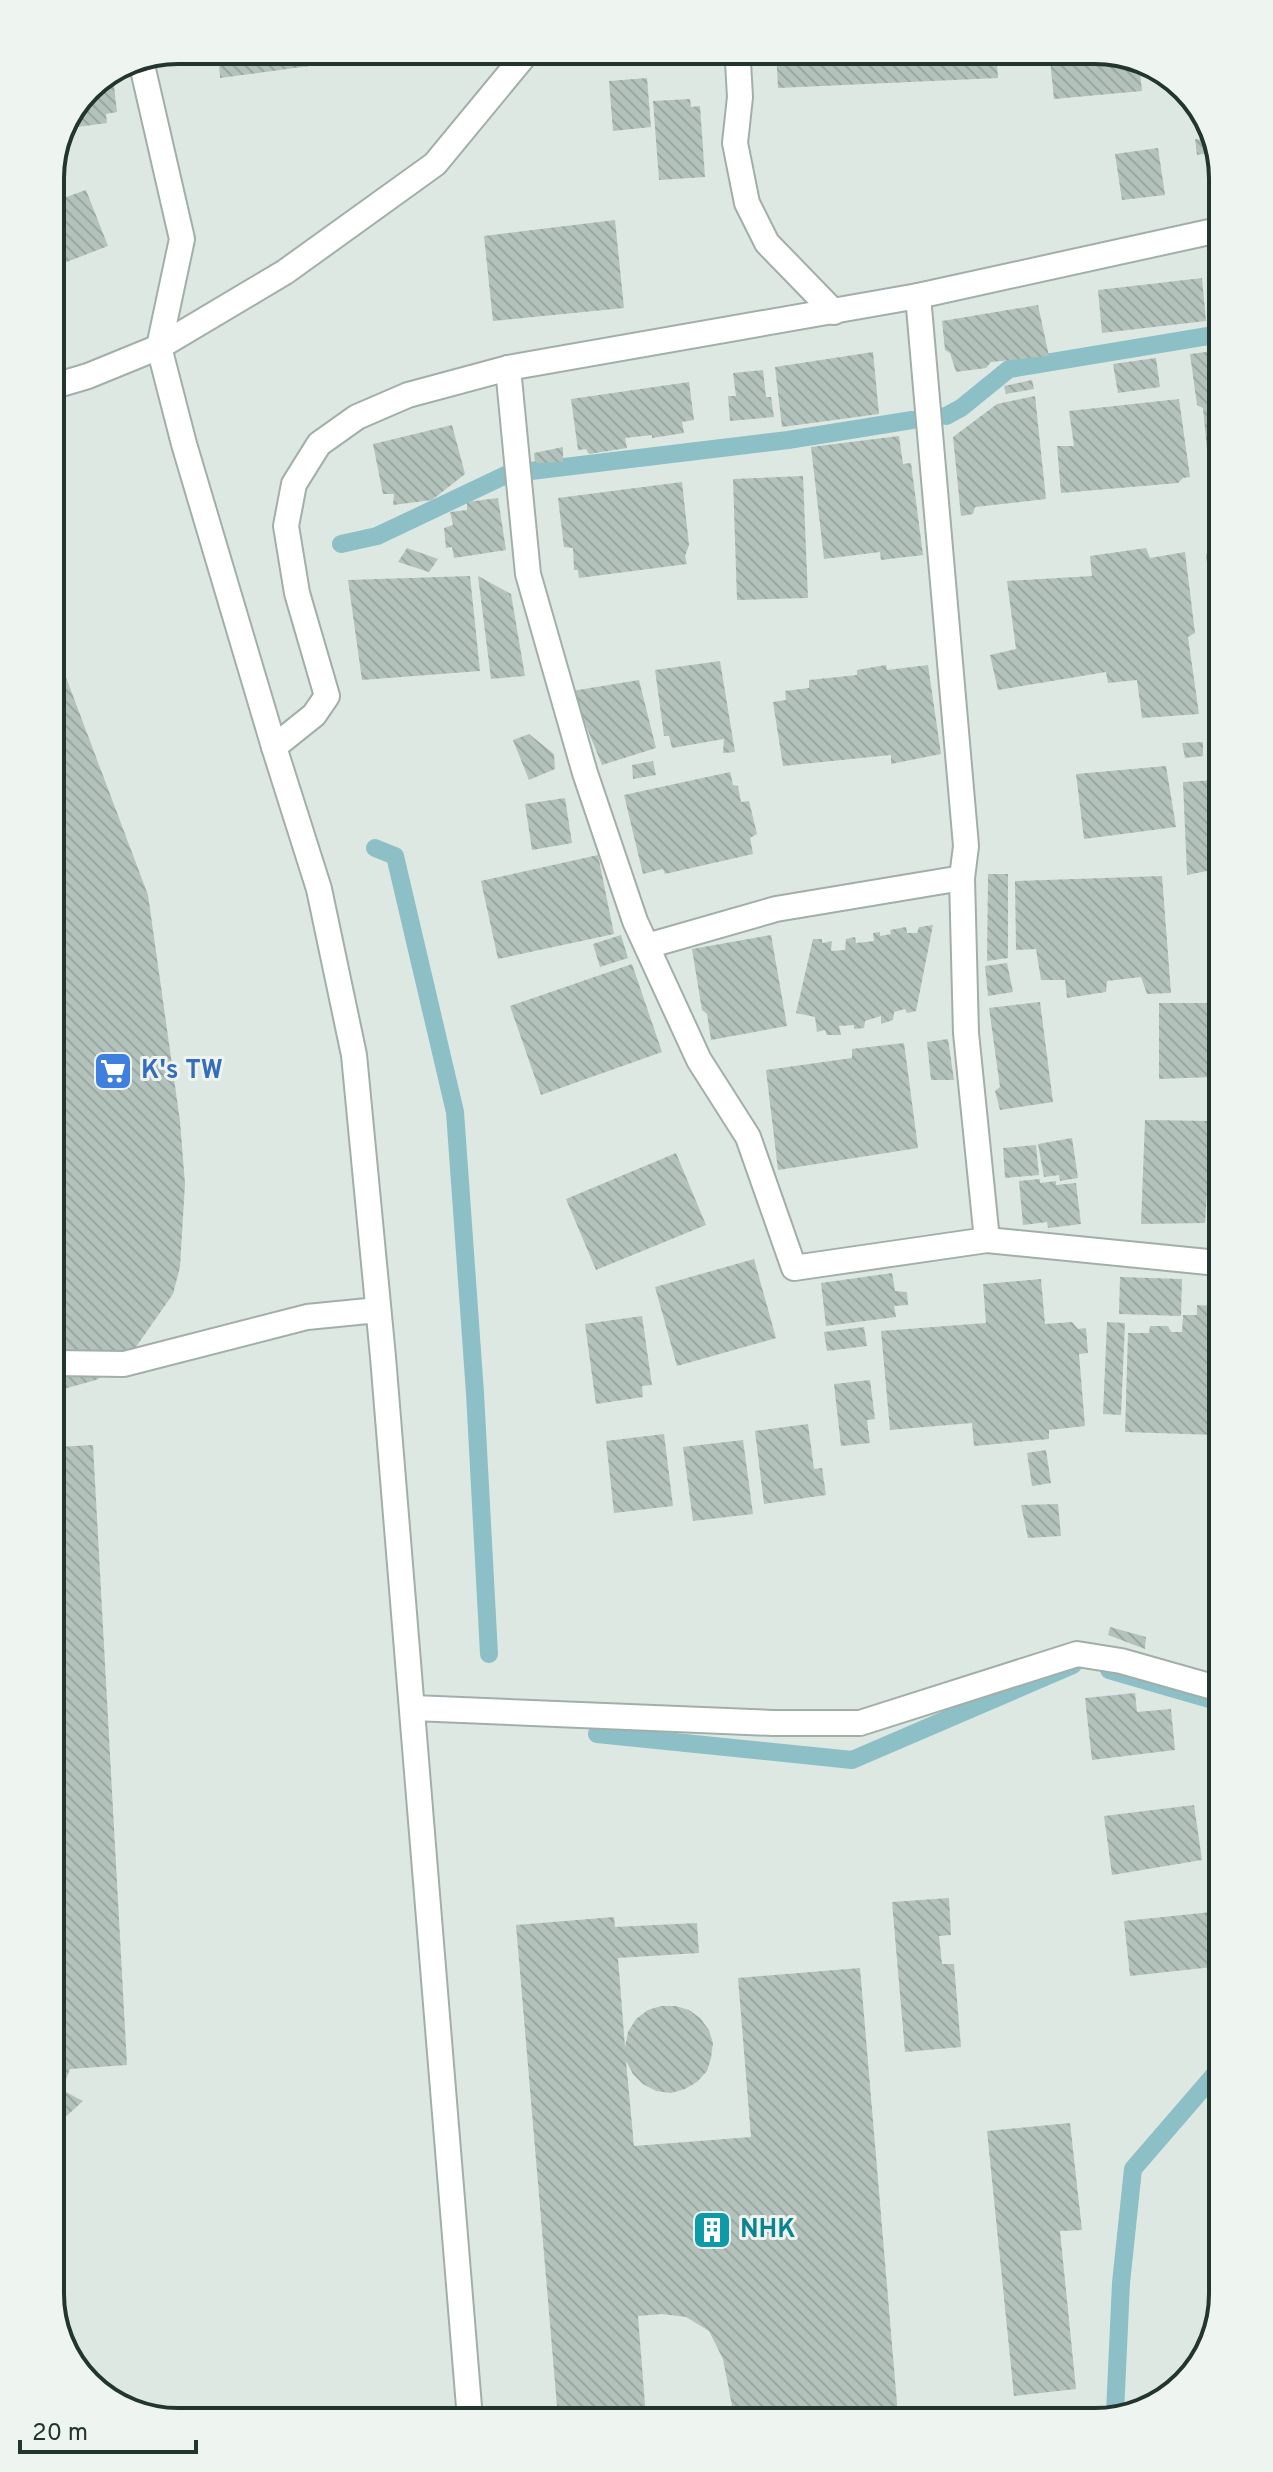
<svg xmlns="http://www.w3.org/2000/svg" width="1273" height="2472" font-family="Overpass,sans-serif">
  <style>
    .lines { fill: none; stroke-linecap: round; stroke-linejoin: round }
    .stream { stroke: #8cbfc6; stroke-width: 18 }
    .building { fill: url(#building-back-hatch) }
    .service-casing { stroke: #a2afa9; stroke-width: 28 }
    .minor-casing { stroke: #a2afa9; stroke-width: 28 }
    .tertiary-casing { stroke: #a2afa9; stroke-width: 28 }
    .service { stroke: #fff; stroke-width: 24 }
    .minor { stroke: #fff; stroke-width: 24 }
    .tertiary { stroke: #fff; stroke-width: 24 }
    .labels { text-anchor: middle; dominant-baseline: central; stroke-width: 6; stroke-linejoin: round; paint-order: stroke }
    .shop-label { font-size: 26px; font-weight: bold; fill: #366cbe; stroke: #eef5f1; text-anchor: start }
    .culture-label { font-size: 26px; font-weight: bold; fill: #0d838f; stroke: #eef5f1; text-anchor: start }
    .rim { fill: none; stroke: #22352f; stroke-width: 4 }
  </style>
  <defs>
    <pattern id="building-back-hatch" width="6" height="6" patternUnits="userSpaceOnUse" patternTransform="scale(2)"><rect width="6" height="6" fill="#b4c2bc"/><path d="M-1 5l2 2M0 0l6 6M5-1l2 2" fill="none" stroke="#9aa7a2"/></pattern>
  </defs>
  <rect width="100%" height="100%" fill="#dee8e3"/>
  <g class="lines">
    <g class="stream">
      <path d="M946,416L961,408L1009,369L1214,335"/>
      <path d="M531,471L788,440L912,420"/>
      <path d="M341,544L377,536L508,474"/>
      <path d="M375,848L395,856L455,1112L475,1393L489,1654"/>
      <path d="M1109,1670L1220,1702"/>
      <path d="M597,1734L852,1760L1073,1665"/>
      <path d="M1115,2413L1121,2283L1133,2169L1222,2066"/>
    </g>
  </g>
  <g class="building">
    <path d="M189,50H400V54L220,78L219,63H191Z"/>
    <path d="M776,50H996L998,78L778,88Z"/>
    <path d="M1049,50H1103L1139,64L1142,91L1054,99Z"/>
    <path d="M113,77L117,112L106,114L107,123L70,128L88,87Z"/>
    <path d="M647,78L651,127L613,131L609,81Z"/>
    <path d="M690,99L691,107L700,106L705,177L659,180L653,101Z"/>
    <path d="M1195,139L1213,141V152L1197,155Z"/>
    <path d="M1158,148L1165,195L1122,200L1115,154Z"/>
    <path d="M50,190L55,201L86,190L108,246L51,268Z"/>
    <path d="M615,220L624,308L493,321L484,236Z"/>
    <path d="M1202,278L1206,321L1102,333L1098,290Z"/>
    <path d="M1038,305L1049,356L991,362L986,368L956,372L950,353L945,350L942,321Z"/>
    <path d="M1214,351L1215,449L1207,450L1203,408L1197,405L1190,354Z"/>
    <path d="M873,352L879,414L782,427L775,367Z"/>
    <path d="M1156,358L1160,387L1118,393L1113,364Z"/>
    <path d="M763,370L766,397H771L774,417L730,421L728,396H736L733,373Z"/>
    <path d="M1032,380L1034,389L1006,394L1004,386Z"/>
    <path d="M689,382L694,420L682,422L684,433L652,438V435L625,438L627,448L589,454L586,449L578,450L571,399Z"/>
    <path d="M1035,396L1046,499L975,507L973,514L961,516L953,437L997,404Z"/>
    <path d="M1179,399L1190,477L1183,478L1178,483L1061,493L1057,446H1074L1069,411Z"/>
    <path d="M452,425L465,474L432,500L393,505L394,494H383L373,444Z"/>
    <path d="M899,436L903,464L911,463L923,555L881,560L880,552L824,559L811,447Z"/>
    <path d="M563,447V462L535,463L534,453Z"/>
    <path d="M803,476L808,598L737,600L733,479Z"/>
    <path d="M682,482L689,545L685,556L687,564L579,578L578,570H574L573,548L564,547L558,498Z"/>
    <path d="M498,498L506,550L454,558L452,547L446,548L444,528L453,525L450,512L467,510V502Z"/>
    <path d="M407,548L438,559L429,572L398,562Z"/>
    <path d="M1146,548L1150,558L1185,552L1195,633L1188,637L1199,714L1142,718L1137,680L1108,683L1106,672L998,690L990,655L1016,649L1007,581L1092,576L1090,556Z"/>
    <path d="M1215,552L1216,626H1214L1206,554Z"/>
    <path d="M470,576L480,671L362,680L348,580Z"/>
    <path d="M478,576L511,594L525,676L491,679Z"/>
    <path d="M720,661L735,752L723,753L724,739L672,748L669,736H664L655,670Z"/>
    <path d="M52,664L64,672L148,895L180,1121L185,1184L180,1267L173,1294L124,1364L96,1380L56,1391Z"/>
    <path d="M886,665L887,670L928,665L941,754L891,764V755L783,766L773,702L786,700L785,691L809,688V680L857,675V670Z"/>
    <path d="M639,680L656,748L602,765L572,691Z"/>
    <path d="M529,734L554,754L555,769L529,780L513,740Z"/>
    <path d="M1203,742V756L1185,758L1182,743Z"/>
    <path d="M653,761L656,775L633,779L632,765Z"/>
    <path d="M1166,766L1176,827L1084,839L1076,774Z"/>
    <path d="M730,772L733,785L738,786L741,802L749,801L757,834L750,838L753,854L665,874L663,869L643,874L624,795Z"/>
    <path d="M1216,780L1217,869L1187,875L1183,782Z"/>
    <path d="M565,798L572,843L532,850L525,804Z"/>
    <path d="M598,855L614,934L498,959L481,881Z"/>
    <path d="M988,874H1008V958L987,961Z"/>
    <path d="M1162,876L1171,993L1147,994L1141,977L1107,981L1106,992L1067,998L1065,980H1041L1036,949L1016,950L1015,881Z"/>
    <path d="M933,925L916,1011L907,1013L905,1009L894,1012L893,1020L881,1024V1016L865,1021L864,1028L854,1029V1025L839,1026L841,1035H827L825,1030L817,1032L815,1017L796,1013L813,939H822V943L832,941L831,951L845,950L846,939L855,937L856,943L874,941L873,933L880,932V936L891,934L890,930L906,927L907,933H917L919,927Z"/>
    <path d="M621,935L628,958L600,967L593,944Z"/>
    <path d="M771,935L787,1026L711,1040L707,1014L702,1010L692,949Z"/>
    <path d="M1007,963L1013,992L988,996L985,966Z"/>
    <path d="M632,964L662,1052L541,1095L510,1006Z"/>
    <path d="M1040,1002L1053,1102L1000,1110L995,1091L1000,1087L989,1008Z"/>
    <path d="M1159,1003H1212L1213,1077L1159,1079Z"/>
    <path d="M948,1039L954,1080H931L927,1042Z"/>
    <path d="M904,1043L918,1148L778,1170L766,1070L852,1058V1049Z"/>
    <path d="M1145,1120L1212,1121L1205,1223L1141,1224Z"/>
    <path d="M1072,1138L1078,1178L1060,1181L1059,1175L1044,1177L1038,1144Z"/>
    <path d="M1036,1145L1039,1175L1005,1178L1003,1148Z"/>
    <path d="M676,1153L706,1225L596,1270L566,1199Z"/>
    <path d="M1040,1179V1183L1056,1181V1185L1076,1183L1081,1224L1048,1228L1047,1222L1023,1225L1019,1181Z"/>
    <path d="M754,1259L776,1338L677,1366L655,1287Z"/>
    <path d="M892,1273L895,1291L907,1292L908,1305L894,1306L896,1317L826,1326L821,1283Z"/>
    <path d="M1120,1277L1182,1279L1181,1316L1119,1314Z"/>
    <path d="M1041,1279L1045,1324L1072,1322L1078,1329L1086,1328L1088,1353L1079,1354L1085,1426L1049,1430V1439L974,1446L972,1423L890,1430L881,1331L986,1323L983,1284Z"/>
    <path d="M1197,1305L1219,1306V1402H1217L1216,1435L1125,1432L1128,1333H1149L1150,1326H1168L1171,1332H1182L1183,1315H1197Z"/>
    <path d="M642,1316L652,1385L642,1386L643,1397L596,1404L585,1324Z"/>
    <path d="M1107,1322L1125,1323L1121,1415L1103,1414Z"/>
    <path d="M864,1327L867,1346L827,1351L824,1332Z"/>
    <path d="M870,1380L875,1419L867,1420L870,1443L841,1446L834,1384Z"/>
    <path d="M808,1424L814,1469L822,1468L826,1495L764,1504L755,1431Z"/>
    <path d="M664,1434L673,1506L614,1513L606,1441Z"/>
    <path d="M743,1440L753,1514L693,1521L683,1447Z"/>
    <path d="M93,1445L127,2065L70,2069L62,2090L83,2101L59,2123L56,1447Z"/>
    <path d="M1046,1450L1051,1483L1032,1486L1027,1453Z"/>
    <path d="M1058,1504L1061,1536L1028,1538L1021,1505Z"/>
    <path d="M1110,1627L1146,1637L1145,1649L1108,1635Z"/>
    <path d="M1135,1693L1137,1712L1171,1709L1175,1750L1092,1760L1085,1698Z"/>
    <path d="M1194,1805L1202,1860L1112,1875L1104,1816Z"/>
    <path d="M949,1898L951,1935L939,1936L942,1964H954L961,2047L905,2052L892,1902Z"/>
    <path d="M1221,1911L1222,1966L1130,1976L1124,1921Z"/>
    <path d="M614,1917L615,1927L697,1923L699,1953L618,1958L625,2047L628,2032L636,2019L648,2010L661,2006H676L689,2010L700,2018L709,2030L713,2043L711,2058L707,2071L697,2082L685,2089L671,2093L656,2091L643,2084L633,2074L626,2061L634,2146L751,2137L738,1978L860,1968L898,2415L734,2416L723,2359L709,2331L686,2317L662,2314L638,2316L646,2417L558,2418L516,1925Z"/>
    <path d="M1070,2123L1082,2230L1060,2231L1076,2389L1014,2396L987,2131Z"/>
  </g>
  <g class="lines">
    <g class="service-casing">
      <g id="service">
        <path d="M918,296L966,846L962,878L966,1033L987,1240"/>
        <path d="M519,482L528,574L585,773L635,921L699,1060L748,1137L794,1268L987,1240L1218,1263"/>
        <path d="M647,946L776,909L962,878"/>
        <path d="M55,1363L124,1364L307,1317L378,1310"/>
      </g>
    </g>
    <g class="minor-casing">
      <g id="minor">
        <path d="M734,50L738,62L740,97L735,143L747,203L767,243L834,312"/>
        <path d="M142,65L182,239L159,347"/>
        <path d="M508,368L519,482"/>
        <path d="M274,747L314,715L327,696L297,593L286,526L294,484L319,444L357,417L408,395L508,368L918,296L1214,231"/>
        <path d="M413,1708L773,1723H860L1077,1654L1121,1661L1220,1689"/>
      </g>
    </g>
    <g class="tertiary-casing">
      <g id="tertiary">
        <path d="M159,347L184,444L274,747L319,889L354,1055L383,1357L470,2419"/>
        <path d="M51,387L88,376L159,347L285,272L435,164L529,50"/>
      </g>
    </g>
    <use href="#service" class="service"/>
    <use href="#minor" class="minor"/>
    <use href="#tertiary" class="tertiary"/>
  </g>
  <defs>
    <g id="supermarket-square" transform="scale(2)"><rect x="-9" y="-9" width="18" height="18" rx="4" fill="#3f7fe0" stroke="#eef5f1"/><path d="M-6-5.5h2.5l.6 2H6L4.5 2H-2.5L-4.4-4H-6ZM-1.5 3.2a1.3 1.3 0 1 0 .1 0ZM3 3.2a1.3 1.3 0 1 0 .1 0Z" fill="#fff"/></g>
    <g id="building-square" transform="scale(2)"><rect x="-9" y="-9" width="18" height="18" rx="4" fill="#0f9aa8" stroke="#eef5f1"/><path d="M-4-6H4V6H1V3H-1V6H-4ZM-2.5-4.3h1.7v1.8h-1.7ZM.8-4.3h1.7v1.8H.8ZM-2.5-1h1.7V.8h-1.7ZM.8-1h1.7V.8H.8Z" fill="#fff"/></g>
  </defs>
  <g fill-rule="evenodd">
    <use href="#supermarket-square" x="113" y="1071"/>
    <use href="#building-square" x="712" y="2230"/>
  </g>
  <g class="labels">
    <g class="shop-label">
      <text x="141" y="1071">K's TW</text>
    </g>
    <g class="culture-label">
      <text x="740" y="2230">NHK</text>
    </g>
  </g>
  <path d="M0 0H1273V2472H0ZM178 64H1095A114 114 0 0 1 1209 178V2294A114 114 0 0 1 1095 2408H178A114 114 0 0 1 64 2294V178A114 114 0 0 1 178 64Z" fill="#eef5f1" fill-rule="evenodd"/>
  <path class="rim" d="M178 64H1095A114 114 0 0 1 1209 178V2294A114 114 0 0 1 1095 2408H178A114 114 0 0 1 64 2294V178A114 114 0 0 1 178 64Z"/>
  <path d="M20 2440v12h176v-12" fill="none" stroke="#22352f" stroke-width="4"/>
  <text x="32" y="2440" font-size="24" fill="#22352f" stroke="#eef5f1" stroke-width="6" paint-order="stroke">20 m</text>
</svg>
